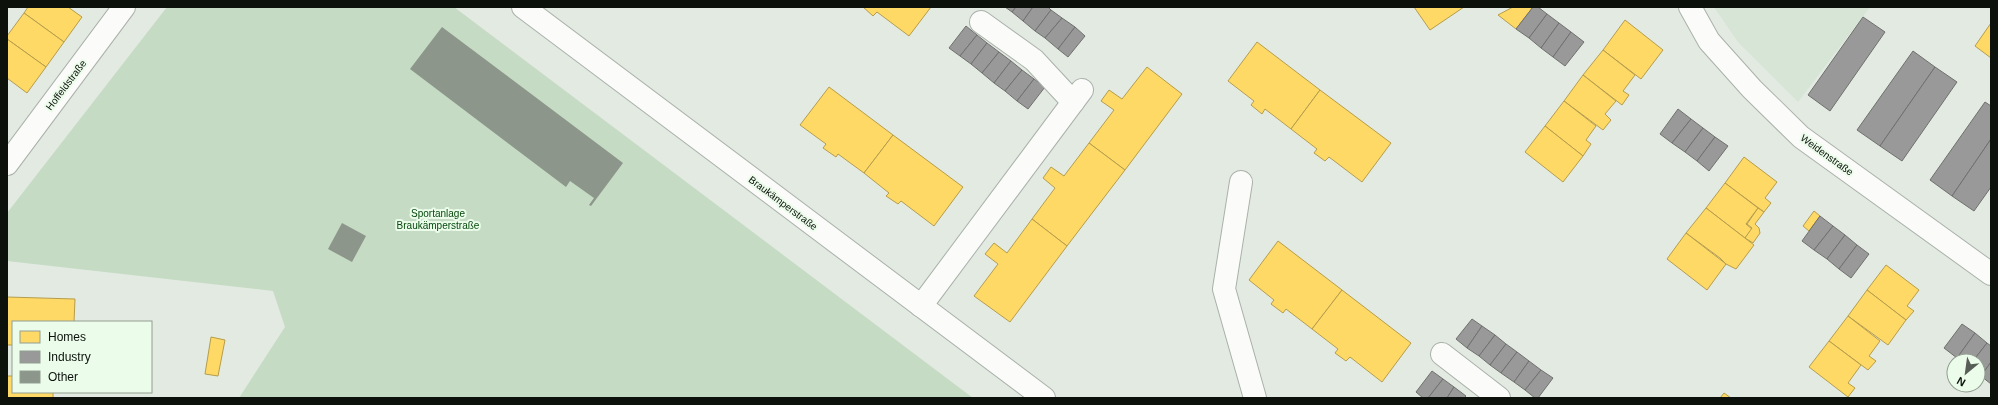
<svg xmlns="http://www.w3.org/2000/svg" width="1998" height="405" font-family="Arial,sans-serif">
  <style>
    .built { fill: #d6e5d5 }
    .green { fill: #c5dbc4 }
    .homes { fill: #ffd966; stroke: #b69d4b }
    .industry { fill: #999; stroke: #6f706f }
    .building { fill: #8c968b }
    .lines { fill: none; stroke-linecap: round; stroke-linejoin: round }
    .minor-casing { stroke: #aab1aa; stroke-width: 24 }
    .minor { stroke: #fbfcfa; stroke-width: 22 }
    .labels { text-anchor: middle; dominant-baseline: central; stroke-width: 4; stroke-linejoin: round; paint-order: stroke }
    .street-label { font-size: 10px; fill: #0c110c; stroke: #ebfcea }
    .park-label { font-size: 10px; fill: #07480e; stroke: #ebfcea }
  </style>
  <rect width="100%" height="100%" fill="#e2eae1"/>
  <path class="built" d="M1714,7H1870L1798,102L1738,42Z"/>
  <path class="green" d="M167,7H454L973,398H239L285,327L273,291L7,261V213Z"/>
  <g class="homes">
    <path d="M28,7H68L82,17L64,42L24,13Z"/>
    <path d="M863,7H931L909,36L877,12L873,16Z"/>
    <path d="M1414,7H1464L1430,30Z"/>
    <path d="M1513,7H1533L1516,29L1498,15Z"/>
    <path d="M24,13L64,42L46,67L7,39V36Z"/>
    <path d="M1625,20L1663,50L1641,79L1603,50Z"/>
    <path d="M1991,23V58L1975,46Z"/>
    <path d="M7,39L46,67L27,93L7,78Z"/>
    <path d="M1257,42L1320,90L1291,129L1265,109L1262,114L1251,105L1254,101L1228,81Z"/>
    <path d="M1603,50L1635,75L1623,91L1629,95L1622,105L1583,75Z"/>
    <path d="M1147,67L1182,94L1125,170L1089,143L1114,110L1101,101L1109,90L1122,99Z"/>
    <path d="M1583,75L1616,101L1605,114L1611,120L1603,130L1564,101Z"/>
    <path d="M829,87L893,135L864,173L838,154L836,157L823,148L826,144L800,125Z"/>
    <path d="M1320,90L1391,143L1362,182L1329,157L1325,161L1314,153L1317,149L1291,129Z"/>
    <path d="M1564,101L1596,126L1586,140L1591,144L1583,156L1545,126Z"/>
    <path d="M1545,126L1583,156L1563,182L1525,152Z"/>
    <path d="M893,135L963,187L934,226L901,201L898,204L886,196L889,193L864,173Z"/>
    <path d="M1089,143L1125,170L1067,246L1032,219L1055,188L1043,178L1051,167L1064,176Z"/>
    <path d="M1744,157L1777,182L1765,198L1771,203L1764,212L1725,183Z"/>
    <path d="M1725,183L1758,208L1746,224L1752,229L1745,238L1706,208Z"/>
    <path d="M1706,208L1754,245L1736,269L1726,264L1720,258L1686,233Z"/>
    <path d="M1758,208L1764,212L1755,224L1759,228L1760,233L1753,243L1745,238L1752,228L1747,224Z"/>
    <path d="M1814,211L1820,216L1809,231L1803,226Z"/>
    <path d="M1032,219L1067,246L1010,322L974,296L998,264L985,254L994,243L1007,253Z"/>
    <path d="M1686,233L1726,264L1707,290L1667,259Z"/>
    <path d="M1278,241L1342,290L1312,329L1286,309L1283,313L1271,304L1274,300L1249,280Z"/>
    <path d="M1886,265L1919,290L1907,306L1914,311L1906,320L1867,290Z"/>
    <path d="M1342,290L1411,343L1382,382L1350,357L1346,361L1335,353L1338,349L1312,329Z"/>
    <path d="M1867,290L1906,320L1888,345L1848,316Z"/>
    <path d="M7,297L75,299L74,322H13V345H7Z"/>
    <path d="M1848,316L1880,341L1869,356L1876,361L1868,370L1829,341Z"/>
    <path d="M211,337L225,340L218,376L205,374Z"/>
    <path d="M1829,341L1861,365L1848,383L1855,388L1848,397L1809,367Z"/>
    <path d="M7,376H13V392H53V398H7Z"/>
    <path d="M1724,393L1731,398H1720Z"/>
  </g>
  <g class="industry">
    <path d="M1005,7H1016L1012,12Z"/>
    <path d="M1016,7H1033L1023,21L1012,12Z"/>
    <path d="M1033,7H1048L1051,10L1035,31L1023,21Z"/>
    <path d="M1533,7H1538L1547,14L1529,38L1516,29Z"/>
    <path d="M1051,10L1062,18L1045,38L1035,31Z"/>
    <path d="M1547,14L1559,23L1541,48L1529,38Z"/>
    <path d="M1863,17L1885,32L1830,111L1808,95Z"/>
    <path d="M1062,18L1075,27L1058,49L1045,38Z"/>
    <path d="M1559,23L1571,32L1553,57L1541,48Z"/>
    <path d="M966,26L977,35L960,56L949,48Z"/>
    <path d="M1075,27L1085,36L1068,57L1058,49Z"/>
    <path d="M1571,32L1584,42L1565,66L1553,57Z"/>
    <path d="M977,35L987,43L971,64L960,56Z"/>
    <path d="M987,43L999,52L982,73L971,64Z"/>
    <path d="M1913,51L1935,67L1880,146L1857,130Z"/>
    <path d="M999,52L1011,61L994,83L982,73Z"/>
    <path d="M1011,61L1022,70L1005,91L994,83Z"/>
    <path d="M1935,67L1957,82L1902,161L1880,146Z"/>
    <path d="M1022,70L1034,79L1017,101L1005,91Z"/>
    <path d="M1034,79L1045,87L1028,109L1017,101Z"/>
    <path d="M1985,102L1991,106V139L1952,196L1930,180Z"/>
    <path d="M1678,109L1691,119L1672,143L1660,134Z"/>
    <path d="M1691,119L1703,128L1685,152L1672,143Z"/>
    <path d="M1703,128L1715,137L1697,161L1685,152Z"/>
    <path d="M1715,137L1728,146L1709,171L1697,161Z"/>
    <path d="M1991,139V187L1974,211L1952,196Z"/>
    <path d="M1820,216L1833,226L1814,250L1802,241Z"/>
    <path d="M1833,226L1845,235L1827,259L1814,250Z"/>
    <path d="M1845,235L1857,245L1839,269L1827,259Z"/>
    <path d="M1857,245L1869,254L1851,278L1839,269Z"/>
    <path d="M1472,319L1482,326L1467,348L1456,339Z"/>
    <path d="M1962,324L1975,333L1957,358L1944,348Z"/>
    <path d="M1482,326L1495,335L1479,356L1467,348Z"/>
    <path d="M1975,333L1987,343L1973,361H1961L1957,358Z"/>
    <path d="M1495,335L1506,344L1490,365L1479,356Z"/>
    <path d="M1987,343L1991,346V362L1981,376L1978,374V361H1973Z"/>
    <path d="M1506,344L1517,352L1501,373L1490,365Z"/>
    <path d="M1517,352L1529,361L1514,382L1501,373Z"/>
    <path d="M1529,361L1541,370L1525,390L1514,382Z"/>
    <path d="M1991,362V384L1981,376Z"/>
    <path d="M1541,370L1553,378L1538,398H1535L1525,390Z"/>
    <path d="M1432,371L1443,379L1428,398H1423L1416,392Z"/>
    <path d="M1443,379L1454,387L1447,398H1428Z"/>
    <path d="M1454,387L1466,396L1464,398H1447Z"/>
  </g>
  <g class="building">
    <path d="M442,27L623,163L591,206L589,205L594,198L570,181L566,187L410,69Z"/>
    <path d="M342,223L366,236L352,262L328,249Z"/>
  </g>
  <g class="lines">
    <g class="minor-casing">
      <g id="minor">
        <path d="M523,7L1044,398"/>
        <path d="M1690,7L1709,41L1752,89L1801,137L1991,274"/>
        <path d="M981,22L1034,60L1073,102"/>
        <path d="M7,164L124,7"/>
        <path d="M1241,182L1224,289L1255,398"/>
        <path d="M921,306L1082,90"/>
        <path d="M1442,354L1499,398"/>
      </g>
    </g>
    <use href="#minor" class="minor"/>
  </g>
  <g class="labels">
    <g class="street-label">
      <text transform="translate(66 85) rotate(-53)">Hoffeldstraße</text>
      <text transform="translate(1827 155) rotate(36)">Weidenstraße</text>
      <text transform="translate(783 203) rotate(37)">Braukämperstraße</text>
    </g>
    <g class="park-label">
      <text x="438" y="213">Sportanlage<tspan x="438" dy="12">Braukämperstraße</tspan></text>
    </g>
  </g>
  <rect width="1998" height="405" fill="none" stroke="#0c110c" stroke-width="16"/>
  <rect x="12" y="321" width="140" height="72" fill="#ebfcea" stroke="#929e91"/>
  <rect x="20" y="331" width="20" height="12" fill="#ffd966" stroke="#929e91"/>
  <text x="48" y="341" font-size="12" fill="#0c110c">Homes</text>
  <rect x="20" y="351" width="20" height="12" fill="#999999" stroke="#929e91"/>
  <text x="48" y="361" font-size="12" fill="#0c110c">Industry</text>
  <rect x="20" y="371" width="20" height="12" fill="#8c968b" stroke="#929e91"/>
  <text x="48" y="381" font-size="12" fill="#0c110c">Other</text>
  <g transform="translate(1966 373) rotate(209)"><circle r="19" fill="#ebfcea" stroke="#929e91"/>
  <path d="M0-3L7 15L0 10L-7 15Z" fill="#575d57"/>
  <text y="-6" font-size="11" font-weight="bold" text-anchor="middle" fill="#0c110c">N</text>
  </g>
</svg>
